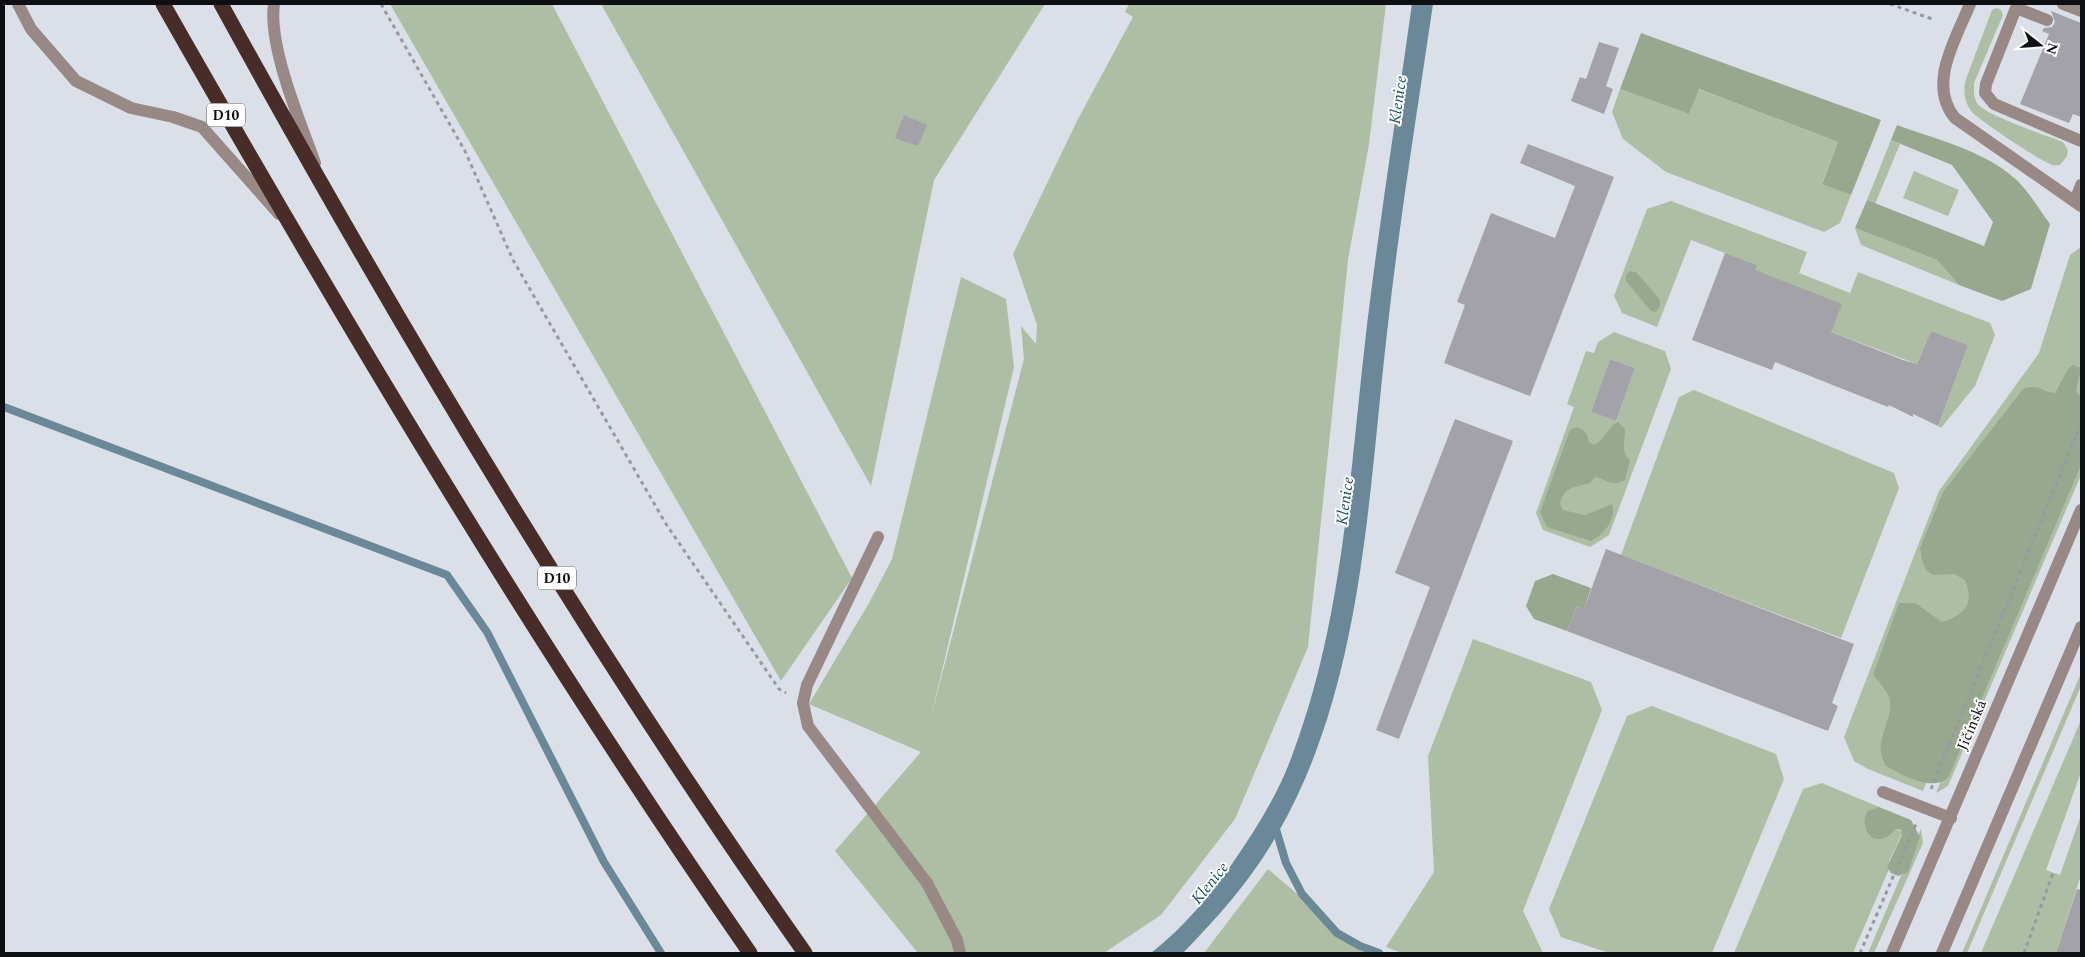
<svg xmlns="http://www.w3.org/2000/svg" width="2085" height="957" font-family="Spectral,serif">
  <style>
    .green { fill: #aebea5; fill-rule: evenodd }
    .forest { fill: #98a88f }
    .water { fill: #6a8897 }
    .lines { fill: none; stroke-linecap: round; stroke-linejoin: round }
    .stream { stroke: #6a8897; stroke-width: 8 }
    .building { fill: #a4a2a9 }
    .path { stroke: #979aa0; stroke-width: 3; stroke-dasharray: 4 4; stroke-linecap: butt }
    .minor { stroke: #988987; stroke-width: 12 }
    .highway { stroke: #472c28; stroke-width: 15 }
    .labels { text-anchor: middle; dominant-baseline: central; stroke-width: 4; stroke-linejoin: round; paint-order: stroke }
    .shield { fill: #fff; stroke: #565759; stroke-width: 1 }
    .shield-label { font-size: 14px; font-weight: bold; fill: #0e0f12 }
    .street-label { font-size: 15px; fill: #0e0f12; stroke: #fff }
    .water-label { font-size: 16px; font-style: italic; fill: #124f66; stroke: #fff }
  </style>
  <rect width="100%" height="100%" fill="#dbdfe7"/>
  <g class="green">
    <path d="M390,4H552L852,578L781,681Z"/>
    <path d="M601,4H1045L934,180L871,486Z"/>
    <path d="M1129,4H1386L1369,144L1348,260L1308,647L1235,819L1161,915L1104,953H918L835,851L921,752L809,704L869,603L892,559L961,277L1006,299L1014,367L931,717L1024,359L1021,326L1036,344L1037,325L1013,254L1078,119L1133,17L1125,12Z"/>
    <path d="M1997,8L2001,10L2003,15L1974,83C1974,90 1973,96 1977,103C1984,115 2046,135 2063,142L2068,150L2067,156L2060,165C2057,165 2056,166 2053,165C2043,163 1979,120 1972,112C1964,102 1963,90 1966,79L1992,10Z"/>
    <path d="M1620,89L1689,114L1698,89L1838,142L1822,183L1851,195L1840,223L1824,232L1666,172L1623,139L1612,112Z"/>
    <path d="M1891,140L1900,144L1875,204L1867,200Z"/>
    <path d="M1914,171L1959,190L1948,216L1903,198Z"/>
    <path d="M1671,201L1807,252L1799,273L1850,293L1858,272L1990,323L1995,335L1975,386L1941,428L1938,426L1968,345L1931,331L1917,364L1831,332L1752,277L1756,265L1691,240L1657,327L1622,313L1614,296L1647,209Z"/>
    <path d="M1855,228L1937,260L1959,285L1861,245Z"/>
    <path d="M2081,247V407L1923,791L1868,769L1854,761L1844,737L1939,491L2039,353L2070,255Z"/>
    <path d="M1614,332L1665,351L1671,369L1609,535L1590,547L1543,530L1536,513L1574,407L1567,404L1586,351L1594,353L1598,342ZM1610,359L1635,368L1616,421L1591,412Z"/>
    <path d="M1694,390L1894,473L1899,488L1841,638L1621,555L1679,397Z"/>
    <path d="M2081,441V475L1948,786L1936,793Z"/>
    <path d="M1473,639L1591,682L1602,710L1523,911L1543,953H1402L1386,947L1434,872L1428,756Z"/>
    <path d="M2081,673V686L1967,953H1962Z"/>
    <path d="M1652,706L1776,754L1784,779L1712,953H1609L1561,937L1549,909L1627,716Z"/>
    <path d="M2081,720V772L2046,870L2060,875L2081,815V875L2056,953H1981Z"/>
    <path d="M1822,783L1879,807L1888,836L1896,829L1903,832L1889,861V869L1853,953H1734L1803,789Z"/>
    <path d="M1921,829L1923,843L1874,953H1868Z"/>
    <path d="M1268,869L1348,937L1376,953H1204Z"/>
  </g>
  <g class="forest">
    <path d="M1641,33L1881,120L1851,195L1822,184L1838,142L1699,89L1689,114L1620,89Z"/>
    <path d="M1897,125C1933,138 1983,151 2012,176C2028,189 2038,208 2050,224L2031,289L2002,301L1959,285L1937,260L1855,228L1867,200L1984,246L1993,222L1952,165L1891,140Z"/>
    <path d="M1630,271L1636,272L1660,300V306L1656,312L1651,311L1626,281V275Z"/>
    <path d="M2073,365L2081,368L2076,391L2081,397V465L1949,776C1934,794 1901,774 1886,766C1871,742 1893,723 1890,701C1888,691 1879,682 1873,675L1899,603H1915L1942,622C1965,614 1975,605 1965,580L1954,574L1933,575L1926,570L1922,560L1920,548L1943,492L2023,389C2040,383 2040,392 2055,393L2068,369Z"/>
    <path d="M1618,422L1625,429C1625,442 1620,450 1630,460L1625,480C1611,488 1607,479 1595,477L1590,483C1574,488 1564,486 1560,504L1563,510L1585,515L1612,504C1617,520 1604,534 1591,541L1547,527L1540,512L1570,430L1577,427C1586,431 1587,433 1589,442L1594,445C1606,439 1607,427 1618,422Z"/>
    <path d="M1553,574L1591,588L1584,609L1577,606L1567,631L1534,619L1526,606L1535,581Z"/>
    <path d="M1879,807L1911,820L1920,837L1908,872L1898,876L1891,873L1887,867L1902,835L1901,830L1896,829C1893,832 1890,836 1886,837C1869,846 1859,823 1868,811Z"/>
  </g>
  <path class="water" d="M1412,4H1433C1417,113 1399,223 1387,333C1368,497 1363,684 1279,831C1254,877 1219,916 1183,953H1151C1182,929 1210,896 1232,864C1256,829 1279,793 1293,753C1344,617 1350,468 1367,325C1380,218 1397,111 1412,4Z"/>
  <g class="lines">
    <g class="stream">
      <path d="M4,407L447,575L487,632L604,862L661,953"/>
      <path d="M1275,826L1286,863L1302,894L1337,933L1360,946L1379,953"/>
    </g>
  </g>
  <g class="building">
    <path d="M2051,11L2081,23V117L2073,114L2069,123L2020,104L2049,34L2042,31L2044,28L2052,27L2055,22Z"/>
    <path d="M1599,42L1619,48L1606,86L1613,89L1604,114L1571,101L1580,77L1586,79Z"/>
    <path d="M904,115L927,125L918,146L895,138Z"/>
    <path d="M1528,144L1614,177L1530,396L1444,363L1465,305L1457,302L1491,213L1555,238L1575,186L1520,163Z"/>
    <path d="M1725,253L1757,265L1755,270L1842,304L1831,332L1903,360L1917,364L1931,331L1968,345L1938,426L1913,414V417L1889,405L1888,407L1775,362L1772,370L1692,340Z"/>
    <path d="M1610,359L1635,368L1616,421L1591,412Z"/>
    <path d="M1455,419L1513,441L1399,739L1376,730L1430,587L1395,573Z"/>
    <path d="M1606,549L1854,644L1832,703L1838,706L1828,731L1567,631L1577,606L1584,609Z"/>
    <path d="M2077,889L2081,890V953H2056Z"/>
  </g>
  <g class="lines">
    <g class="path">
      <path d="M381,4L465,151L513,260L666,524L779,689L786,693"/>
      <path d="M1890,4L1935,20"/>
      <path d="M1931,789L2081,424"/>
      <path d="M1860,953L1916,824"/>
      <path d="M2024,953L2053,873"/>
    </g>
    <g class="minor">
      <path d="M18,4L31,29L76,81L131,108L173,117L202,127L279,214"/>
      <path d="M274,4C268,46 300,121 315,163"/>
      <path d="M1970,4C1956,39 1927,84 1955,118L2081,206"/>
      <path d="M2063,4L2081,11"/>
      <path d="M2047,20L2016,8L1986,84L1985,93L1994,104L2081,141"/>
      <path d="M2075,201L2081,185"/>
      <path d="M878,537L807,685L803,703L808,726L927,883L957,940L960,953"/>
      <path d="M1883,792L1951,818"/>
      <path d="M1892,953L2081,510"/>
      <path d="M1942,953L2081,627"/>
    </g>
    <g class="highway">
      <path d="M163,4C347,328 538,647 750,953"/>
      <path d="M221,4C400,330 591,649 805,953"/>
    </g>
  </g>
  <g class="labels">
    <g class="shield">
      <rect x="207" y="103.5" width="38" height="23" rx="4"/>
      <rect x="538" y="566.5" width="38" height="23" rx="4"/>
    </g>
    <g class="shield-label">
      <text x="226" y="115">D10</text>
      <text x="557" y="578">D10</text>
    </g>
    <g class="street-label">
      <text transform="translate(1972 725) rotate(-67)">Jičínská</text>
    </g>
    <g class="water-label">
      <text transform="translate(1398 100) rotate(-82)">Klenice</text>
      <text transform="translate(1345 501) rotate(-82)">Klenice</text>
      <text transform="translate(1210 883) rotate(-51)">Klenice</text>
    </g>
  </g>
  <rect width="2085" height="957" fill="none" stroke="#0e0f12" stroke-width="10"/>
  <g transform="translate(2040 45) rotate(107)" stroke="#ffffff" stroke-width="4" paint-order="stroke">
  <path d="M0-4L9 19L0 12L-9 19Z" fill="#0e0f12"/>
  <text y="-8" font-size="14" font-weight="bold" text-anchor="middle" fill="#0e0f12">N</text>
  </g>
</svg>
